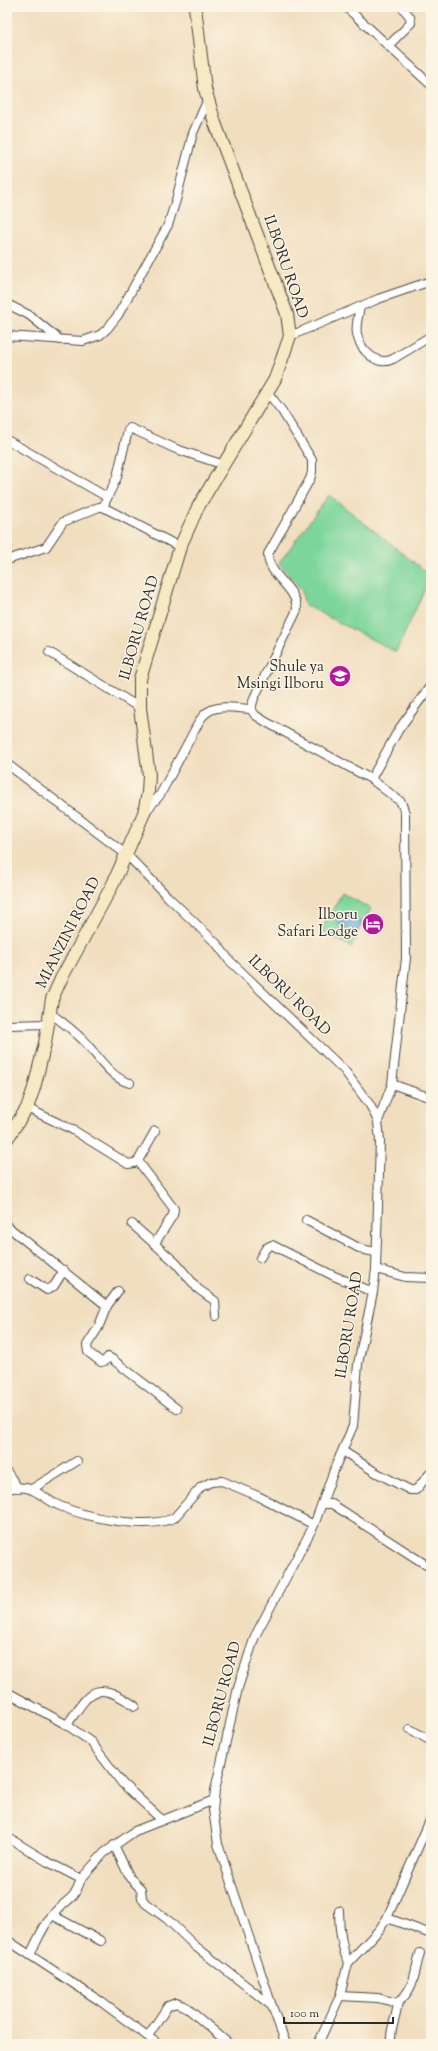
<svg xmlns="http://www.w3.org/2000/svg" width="438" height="2051" font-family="'Sorts Mill Goudy',serif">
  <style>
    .grass { fill: #7cd59b; stroke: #548063 }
    .water { fill: url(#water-ripples); stroke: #466881 }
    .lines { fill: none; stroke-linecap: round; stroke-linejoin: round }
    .street-casing { stroke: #494641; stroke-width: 10 }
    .secondary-casing { stroke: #494641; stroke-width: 14 }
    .street { stroke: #fff; stroke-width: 8 }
    .secondary { stroke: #f7e9c3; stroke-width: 12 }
    .labels { text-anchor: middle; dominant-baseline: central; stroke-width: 3; stroke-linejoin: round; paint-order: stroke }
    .street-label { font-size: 15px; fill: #2b2b2b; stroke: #fcf5e5 }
    .poi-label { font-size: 15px; fill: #2b2b2b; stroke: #fcf5e5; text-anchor: end }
  </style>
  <defs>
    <pattern id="water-ripples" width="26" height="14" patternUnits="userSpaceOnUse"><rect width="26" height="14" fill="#62a6d7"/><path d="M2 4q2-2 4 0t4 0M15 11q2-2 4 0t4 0" fill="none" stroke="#5187af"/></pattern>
  </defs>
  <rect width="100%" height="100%" fill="#fcf5e5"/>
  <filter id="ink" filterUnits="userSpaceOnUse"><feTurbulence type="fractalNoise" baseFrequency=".025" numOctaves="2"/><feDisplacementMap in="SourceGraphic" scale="8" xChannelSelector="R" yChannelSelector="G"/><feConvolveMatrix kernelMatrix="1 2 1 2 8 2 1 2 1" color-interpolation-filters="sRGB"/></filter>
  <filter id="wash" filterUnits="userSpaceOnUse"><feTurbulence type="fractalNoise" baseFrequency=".012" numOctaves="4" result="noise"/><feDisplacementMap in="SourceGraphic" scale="16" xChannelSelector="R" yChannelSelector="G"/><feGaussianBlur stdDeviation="0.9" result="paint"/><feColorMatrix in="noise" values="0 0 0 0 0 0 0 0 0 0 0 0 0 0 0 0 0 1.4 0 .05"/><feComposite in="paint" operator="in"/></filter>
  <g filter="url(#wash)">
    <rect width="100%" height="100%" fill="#f1debf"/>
    <g class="grass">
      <path d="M329,495L431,576L396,652L305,605L301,589L279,563Z"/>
      <path d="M342,893L371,909L355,936L357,938L351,947L321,930Z"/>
    </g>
    <path class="water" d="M344,913L362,923L355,934L338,924Z"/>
  </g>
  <g filter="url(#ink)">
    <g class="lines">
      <g class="street-casing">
        <g id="street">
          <path d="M346,7L431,85"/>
          <path d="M388,46L411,23L410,17L402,7"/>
          <path d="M7,304L29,315L60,340"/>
          <path d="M360,306C359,314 355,326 357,334C360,350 377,367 393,359L431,336"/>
          <path d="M7,336L83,341L100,335L107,329L118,315L168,225L176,200L193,133L208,99"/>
          <path d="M290,336L378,299L431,281"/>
          <path d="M268,393L282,411L312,460V472L310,479L268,554C268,577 297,586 297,610L254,698L251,709L255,715L266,722L371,779L401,802L405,813L406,958L392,1084L378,1121"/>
          <path d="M7,440L107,497"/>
          <path d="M103,507L117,477L128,430L130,428L176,449L224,465"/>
          <path d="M7,560L46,547L63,522L99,507H103L180,547"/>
          <path d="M49,652L140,708"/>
          <path d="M7,764L127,855L168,897L217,944L229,960L344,1070L370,1105L378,1121L380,1141L376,1269L373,1292L358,1364L353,1426L336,1465L314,1525L255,1636L238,1688L215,1790L213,1810L218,1844L272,2006L286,2044"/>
          <path d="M371,779L399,729L431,685"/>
          <path d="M146,811L160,795L200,720C211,702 232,708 251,709"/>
          <path d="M50,1013C61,1021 73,1030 83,1040C96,1053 111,1079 130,1083"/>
          <path d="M7,1025L48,1024"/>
          <path d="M392,1084L431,1098"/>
          <path d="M27,1108L73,1130L128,1164L134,1163L138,1161L155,1131"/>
          <path d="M138,1161L174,1209L173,1215L155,1243"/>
          <path d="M306,1220L361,1249L375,1252"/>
          <path d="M132,1224L176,1263L198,1289L215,1301L216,1316"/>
          <path d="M7,1226L107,1306"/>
          <path d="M260,1258L266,1248L272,1245L334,1276L373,1292"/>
          <path d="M376,1269L405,1277L431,1278"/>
          <path d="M30,1279L47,1290L54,1286L64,1270"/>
          <path d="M118,1291L107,1306L98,1328L87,1345L88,1352L101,1362L105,1361L108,1357L112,1359L177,1409"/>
          <path d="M343,1451L375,1472L410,1490H416L431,1472"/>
          <path d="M7,1472L18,1488"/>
          <path d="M7,1489C36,1483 37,1496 60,1506C88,1518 146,1530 174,1518L201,1487L211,1482L222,1481L258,1496L314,1525"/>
          <path d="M32,1489L77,1461"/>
          <path d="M322,1504H332L431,1568"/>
          <path d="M7,1692L67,1725L91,1742L122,1783L162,1820"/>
          <path d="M67,1725C91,1690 95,1679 135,1706"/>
          <path d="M410,1729L431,1741"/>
          <path d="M7,1837L48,1862L81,1879L104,1853L135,1831L214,1800"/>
          <path d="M114,1845L130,1878L141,1889L142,1898L145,1903L167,1919L195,1946L272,2006"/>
          <path d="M339,1911C339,1930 341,1945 348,1963"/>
          <path d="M52,1915L101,1941"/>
          <path d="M387,1918L431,1934"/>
          <path d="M7,1940L100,2001L158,2044"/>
          <path d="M30,1955C37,1941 43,1926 53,1914C67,1898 73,1903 81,1879"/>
          <path d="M340,1996L378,1998L397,2003C399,2013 389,2028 391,2044"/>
          <path d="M397,2003C415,1989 414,1974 420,1953"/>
          <path d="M148,2036L168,2006L176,2003L186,2007L228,2043"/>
          <path d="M318,2044L340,1996L348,1963L379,1930L387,1918L431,1818"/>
        </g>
      </g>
      <g class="secondary-casing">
        <path id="secondary" d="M7,1139L27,1108L34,1088L45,1043L52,999L61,979L113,884L144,813L148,792L149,775L140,708V679L180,547L198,507L275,379L290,336L287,314L215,123L205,89L195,7"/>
      </g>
      <use href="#street" class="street"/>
      <use href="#secondary" class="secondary"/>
    </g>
  </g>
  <defs>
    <g id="school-disc" transform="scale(1.15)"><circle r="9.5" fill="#b5179e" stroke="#fcf5e5"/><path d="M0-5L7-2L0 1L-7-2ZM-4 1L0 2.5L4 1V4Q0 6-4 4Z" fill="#fff"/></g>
    <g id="hotel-disc" transform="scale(1.15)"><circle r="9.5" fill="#b5179e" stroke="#fcf5e5"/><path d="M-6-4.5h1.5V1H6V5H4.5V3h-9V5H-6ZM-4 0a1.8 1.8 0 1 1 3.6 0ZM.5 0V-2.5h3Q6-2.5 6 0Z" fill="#fff"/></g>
  </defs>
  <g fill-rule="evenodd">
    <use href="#school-disc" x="340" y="676"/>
    <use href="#hotel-disc" x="373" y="924"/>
  </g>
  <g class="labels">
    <g class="street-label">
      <text transform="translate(285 267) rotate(71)">ILBORU ROAD</text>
      <text transform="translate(140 628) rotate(-74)">ILBORU ROAD</text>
      <text transform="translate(69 933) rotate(-63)">MIANZINI ROAD</text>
      <text transform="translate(289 996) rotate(44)">ILBORU ROAD</text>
      <text transform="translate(350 1325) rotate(-81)">ILBORU ROAD</text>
      <text transform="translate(223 1694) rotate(-75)">ILBORU ROAD</text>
    </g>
    <g class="poi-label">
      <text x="324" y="667">Shule ya<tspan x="324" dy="17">Msingi Ilboru</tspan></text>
      <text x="358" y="915">Ilboru<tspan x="358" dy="17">Safari Lodge</tspan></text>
    </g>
  </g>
  <rect width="438" height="2051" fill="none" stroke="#fcf5e5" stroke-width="24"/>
  <path d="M284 2017v6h109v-6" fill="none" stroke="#2b2b2b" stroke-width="2"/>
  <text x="290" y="2017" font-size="12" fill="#2b2b2b" stroke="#fcf5e5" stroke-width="3" paint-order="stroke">100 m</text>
</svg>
